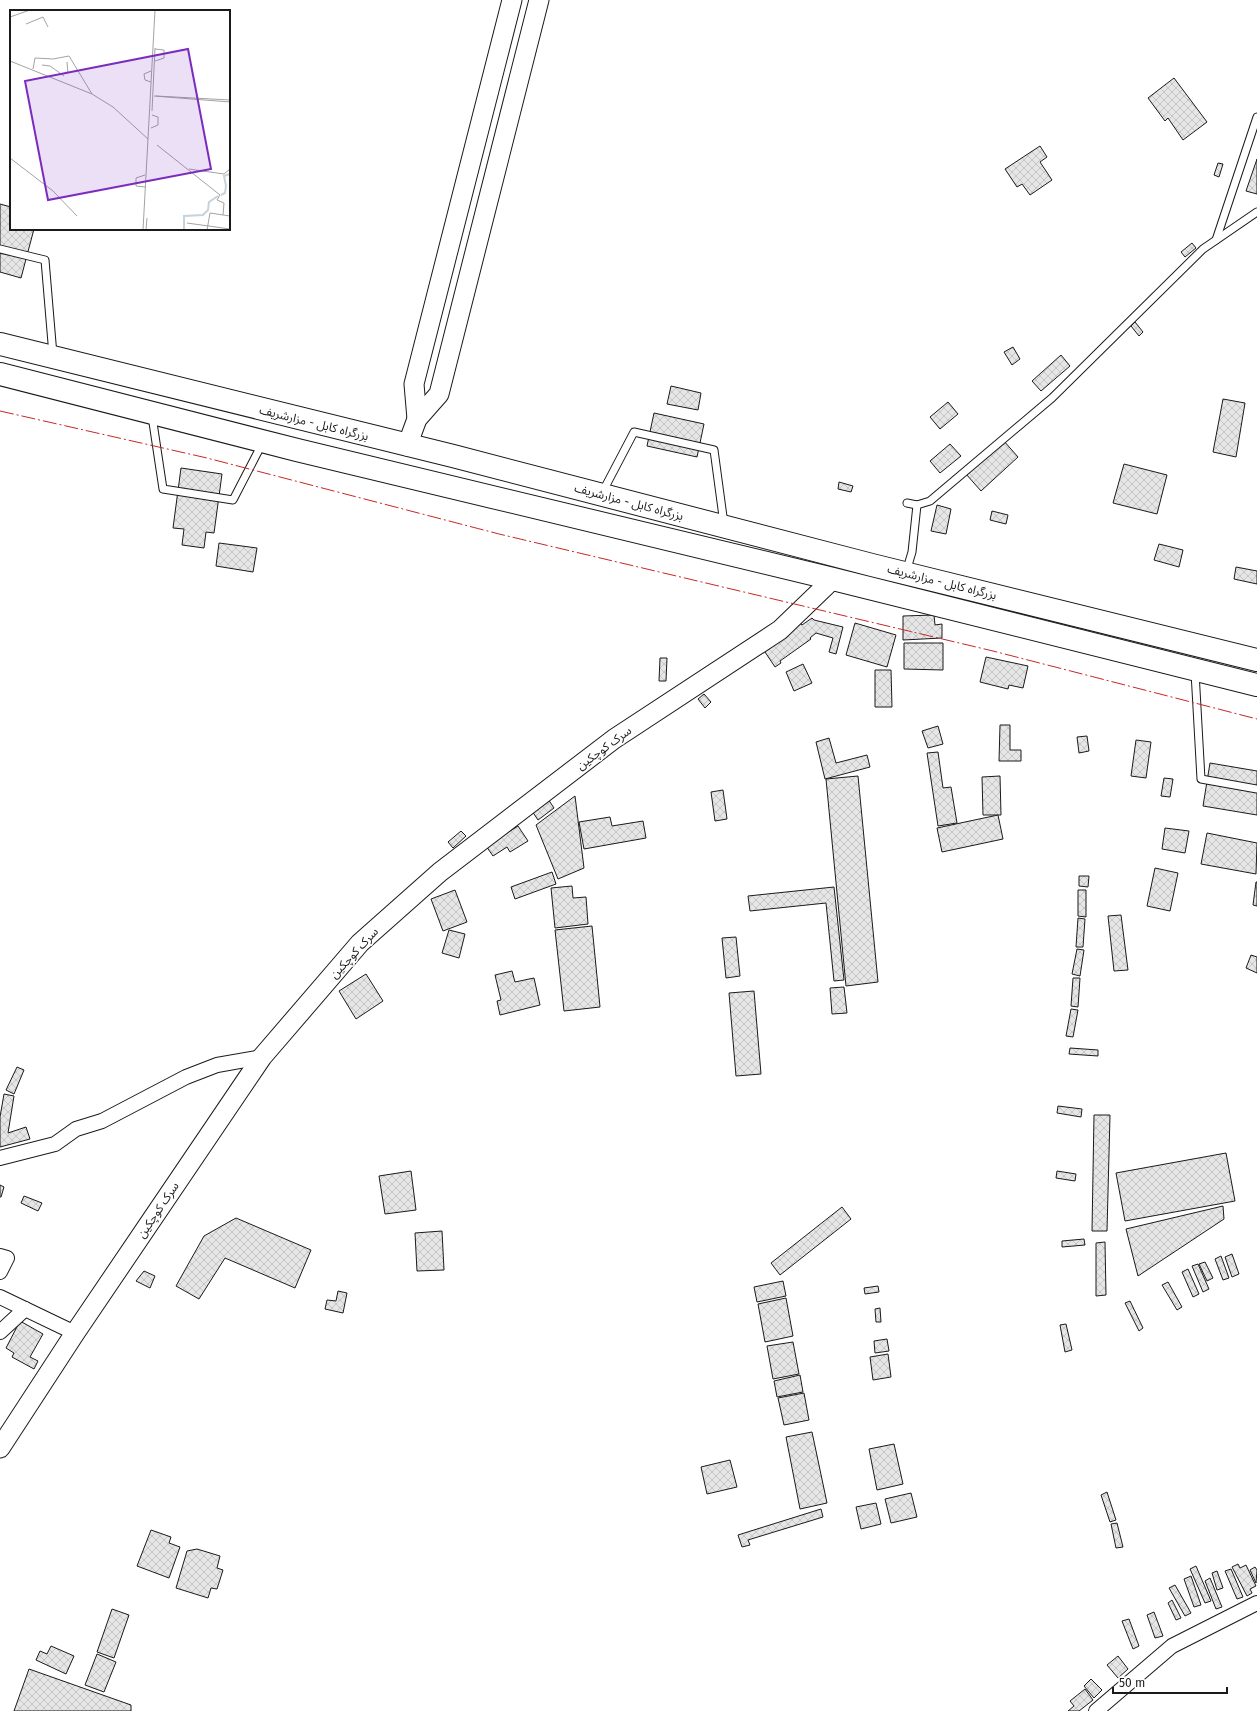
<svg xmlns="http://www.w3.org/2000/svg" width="1257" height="1711" font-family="'Fira Sans','Noto Sans Arabic',sans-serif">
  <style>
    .building { fill: url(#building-cross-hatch); stroke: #1a1a1a }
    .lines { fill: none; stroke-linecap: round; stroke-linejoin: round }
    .lane-casing { stroke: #1a1a1a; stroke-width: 9 }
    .street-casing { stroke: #1a1a1a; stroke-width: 16 }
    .secondary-casing { stroke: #1a1a1a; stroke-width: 21 }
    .highway-casing { stroke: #1a1a1a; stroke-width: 24 }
    .lane { stroke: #fff; stroke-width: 7 }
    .street { stroke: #fff; stroke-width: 14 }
    .secondary { stroke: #fff; stroke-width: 19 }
    .highway { stroke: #fff; stroke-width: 22 }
    .power { stroke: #c62828; stroke-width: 1; stroke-dasharray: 14 3 2 3; stroke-linecap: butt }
    .labels { text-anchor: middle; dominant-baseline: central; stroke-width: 3; stroke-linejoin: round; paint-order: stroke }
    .street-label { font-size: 12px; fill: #1a1a1a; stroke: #fff }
    .inset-river { fill: none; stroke: #c6d2dc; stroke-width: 2 }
    .inset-road { fill: none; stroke: #a3a3a3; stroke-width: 1 }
    .view { fill: #7b2cbf; fill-opacity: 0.15; stroke: #7b2cbf; stroke-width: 2 }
    .inset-edge { fill: none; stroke: #1a1a1a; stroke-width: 2 }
  </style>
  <defs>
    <pattern id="building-cross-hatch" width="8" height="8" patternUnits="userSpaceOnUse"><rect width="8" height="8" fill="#e6e6e6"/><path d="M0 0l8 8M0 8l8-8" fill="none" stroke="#c5c5c5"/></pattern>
  </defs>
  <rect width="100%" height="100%" fill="#fff"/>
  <g class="building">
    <path d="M1174,78L1207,122L1183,140L1168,118L1165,121L1148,98Z"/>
    <path d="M1040,146L1047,157L1040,162L1052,180L1030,195L1022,184L1017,187L1005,169Z"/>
    <path d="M1257,159V194L1246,191Z"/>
    <path d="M1218,163L1223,164L1219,177L1214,175Z"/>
    <path d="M0,204L11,207V229H34L21,278L0,272Z"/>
    <path d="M1192,243L1196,248L1185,257L1181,252Z"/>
    <path d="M1135,322L1143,332L1139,336L1131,326Z"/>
    <path d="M1013,347L1020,359L1012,365L1004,352Z"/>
    <path d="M1061,355L1070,366L1041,391L1032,381Z"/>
    <path d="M671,386L701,393L698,410L667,404Z"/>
    <path d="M1223,399L1245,403L1236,457L1213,452Z"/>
    <path d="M948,402L958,414L940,429L930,417Z"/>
    <path d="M654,413L704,424L697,457L647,446Z"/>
    <path d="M1003,440L1018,457L981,491L966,474Z"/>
    <path d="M950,444L961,456L940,473L930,461Z"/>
    <path d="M1124,464L1167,475L1157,514L1113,503Z"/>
    <path d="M181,468L222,474L214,533L206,532L204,548L182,545L184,529L173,528Z"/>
    <path d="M839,482L853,486L851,492L838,489Z"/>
    <path d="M937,505L951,509L946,534L931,531Z"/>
    <path d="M992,511L1008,515L1006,524L990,520Z"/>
    <path d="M219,543L257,548L253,572L216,566Z"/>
    <path d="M1159,544L1183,550L1179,567L1154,560Z"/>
    <path d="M1236,567L1257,571V584L1234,579Z"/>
    <path d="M934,615L935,625L942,624V638L903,640V616Z"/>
    <path d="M812,618L814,620L843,627L836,654L829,652L833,638L816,633L810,638L811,639L780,661L781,663L775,667L763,649L800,622L802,625Z"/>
    <path d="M855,623L896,635L887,667L846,655Z"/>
    <path d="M904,643H943V670L904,669Z"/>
    <path d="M986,657L1028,666L1023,688L1009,685L1008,689L980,682Z"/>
    <path d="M660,658H667L666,681H659Z"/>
    <path d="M803,664L812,683L794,691L786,672Z"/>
    <path d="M875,670H891L892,707H875Z"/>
    <path d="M704,694L711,702L705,708L698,699Z"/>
    <path d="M1000,725H1010V750H1021V761H999Z"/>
    <path d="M938,726L943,744L928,748L922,731Z"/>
    <path d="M1087,736L1089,751L1079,753L1077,737Z"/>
    <path d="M829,738L836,763L867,755L870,767L825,779L816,742Z"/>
    <path d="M1136,740L1151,742L1146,778L1131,776Z"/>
    <path d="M938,752L943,788L951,787L957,823L938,826L927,753Z"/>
    <path d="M1210,763L1257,771V815L1203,806Z"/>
    <path d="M858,776L878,982L846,986L826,779Z"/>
    <path d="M1000,776L1001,815H983L982,777Z"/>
    <path d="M1164,778L1173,779L1170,797L1161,796Z"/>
    <path d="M723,790L727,819L715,821L711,792Z"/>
    <path d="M575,796L584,868L558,879L536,825Z"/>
    <path d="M548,799L554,808L538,820L532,811Z"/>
    <path d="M998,815L1003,839L942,852L937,828Z"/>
    <path d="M610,817L612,826L643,821L646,838L584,849L579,822Z"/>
    <path d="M518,826L528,841L510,852L507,847L493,856L486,846Z"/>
    <path d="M1165,828L1189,831L1185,853L1162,849Z"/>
    <path d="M461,831L466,836L453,848L448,842Z"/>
    <path d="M1207,833L1257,843L1256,874L1201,864Z"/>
    <path d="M1155,868L1178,873L1170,911L1147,906Z"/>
    <path d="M552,872L556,884L515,899L511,887Z"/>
    <path d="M1079,876H1089L1088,887L1079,886Z"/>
    <path d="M1256,882H1257V906L1253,905Z"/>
    <path d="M572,886L573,898L586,897L588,924L555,928L551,888Z"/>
    <path d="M834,887L844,980L834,981L826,903L750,911L748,896Z"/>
    <path d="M455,890L467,922L443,931L431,899Z"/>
    <path d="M1078,890H1086V917L1078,916Z"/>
    <path d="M1121,915L1128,970L1114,971L1108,916Z"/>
    <path d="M1078,918L1085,919L1083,947H1076Z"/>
    <path d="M592,926L600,1007L564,1011L555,930Z"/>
    <path d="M449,930L465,934L459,958L442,953Z"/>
    <path d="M736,937L740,976L726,978L722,938Z"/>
    <path d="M1077,949L1084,950L1080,976L1072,974Z"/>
    <path d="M1251,955L1257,957V973L1246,968Z"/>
    <path d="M512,971L515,982L534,978L540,1005L500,1015L497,1001L501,1000L495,975Z"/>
    <path d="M366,974L383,1001L356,1019L339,991Z"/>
    <path d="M1073,978H1080L1078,1007L1071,1006Z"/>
    <path d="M844,987L847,1013L832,1014L830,988Z"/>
    <path d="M754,991L761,1074L736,1076L729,993Z"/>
    <path d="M1071,1009L1078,1010L1073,1037L1066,1036Z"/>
    <path d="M1070,1048L1098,1050V1056L1069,1054Z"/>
    <path d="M17,1067L24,1070L14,1094L6,1090Z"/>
    <path d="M4,1094L14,1096L8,1133L26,1127L30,1139L0,1147V1117Z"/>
    <path d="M1058,1106L1082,1109L1081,1117L1057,1113Z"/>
    <path d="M1094,1115H1110L1107,1231H1092Z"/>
    <path d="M1226,1153L1235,1201L1125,1221L1116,1173Z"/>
    <path d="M411,1171L416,1210L385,1214L379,1176Z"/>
    <path d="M1057,1171L1076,1174L1075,1181L1056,1178Z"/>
    <path d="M0,1185L4,1187L1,1197H0Z"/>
    <path d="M24,1196L42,1203L38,1211L21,1203Z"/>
    <path d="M1223,1206L1224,1219L1138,1276L1126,1229Z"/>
    <path d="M842,1207L851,1219L780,1275L771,1263Z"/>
    <path d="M236,1218L311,1250L295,1288L225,1258L199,1299L176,1286L204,1236Z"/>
    <path d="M442,1231L444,1270L417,1271L415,1233Z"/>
    <path d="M1084,1239L1085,1245L1062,1247V1241Z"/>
    <path d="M1105,1242L1106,1295L1096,1296V1243Z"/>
    <path d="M1232,1254L1239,1274L1232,1277L1225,1257Z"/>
    <path d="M1221,1256L1229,1278L1223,1280L1215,1259Z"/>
    <path d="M1205,1262L1213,1278L1207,1281L1199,1264Z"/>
    <path d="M1198,1264L1209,1289L1203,1292L1192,1266Z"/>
    <path d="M1188,1269L1199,1294L1193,1297L1182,1272Z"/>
    <path d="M144,1271L155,1276L150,1288L136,1281Z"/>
    <path d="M783,1281L786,1296L757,1302L754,1287Z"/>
    <path d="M1168,1282L1182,1307L1177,1310L1162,1285Z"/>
    <path d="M878,1286L879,1292L865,1294L864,1288Z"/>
    <path d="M338,1291L347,1293L343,1313L325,1309L327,1300L336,1301Z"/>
    <path d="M786,1298L793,1336L765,1342L758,1304Z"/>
    <path d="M1130,1301L1143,1328L1139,1331L1125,1303Z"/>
    <path d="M880,1308L881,1322H876L875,1309Z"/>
    <path d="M20,1321L43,1334L30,1357L38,1361L34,1369L12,1357L14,1353L6,1348Z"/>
    <path d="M1066,1324L1072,1350L1065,1352L1060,1325Z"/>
    <path d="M887,1339L889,1351L875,1353L874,1341Z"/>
    <path d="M793,1342L799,1374L773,1379L767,1346Z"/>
    <path d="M888,1354L891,1377L873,1380L870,1357Z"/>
    <path d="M800,1375L803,1392L777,1397L774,1381Z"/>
    <path d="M804,1393L809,1420L784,1425L778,1398Z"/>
    <path d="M812,1432L827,1503L800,1509L786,1437Z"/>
    <path d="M894,1444L903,1484L877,1490L869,1449Z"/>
    <path d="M730,1460L737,1487L707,1494L701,1467Z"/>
    <path d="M1107,1492L1116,1520L1110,1522L1101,1495Z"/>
    <path d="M911,1493L917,1517L891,1523L885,1499Z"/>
    <path d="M876,1503L881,1524L861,1529L856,1507Z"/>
    <path d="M821,1509L823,1517L748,1540L750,1545L742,1547L738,1535Z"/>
    <path d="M1117,1523L1123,1547L1116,1548L1111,1524Z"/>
    <path d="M151,1530L171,1537L169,1543L180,1547L169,1578L137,1566Z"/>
    <path d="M197,1549L220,1556L217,1568L223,1570L217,1589L211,1588L208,1598L176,1588L187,1551Z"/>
    <path d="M1238,1564L1240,1568L1246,1565L1256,1586L1250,1589L1252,1593L1247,1596L1232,1567Z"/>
    <path d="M1196,1566L1211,1601L1205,1603L1190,1569Z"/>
    <path d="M1255,1567L1257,1570L1256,1583L1250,1570Z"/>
    <path d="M1231,1569L1243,1597L1237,1599L1225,1571Z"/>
    <path d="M1217,1571L1223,1588L1217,1590L1212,1573Z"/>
    <path d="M1191,1576L1201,1605L1194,1607L1184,1579Z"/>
    <path d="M1210,1578L1222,1607L1216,1609L1205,1581Z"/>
    <path d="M1175,1585L1191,1613L1185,1616L1169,1588Z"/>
    <path d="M1172,1600L1181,1618L1176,1620L1168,1603Z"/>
    <path d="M112,1609L129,1615L114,1658L97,1652Z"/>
    <path d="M1154,1612L1163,1636L1155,1638L1147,1615Z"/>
    <path d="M1129,1619L1139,1646L1133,1649L1122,1621Z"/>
    <path d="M51,1646L74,1656L66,1674L36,1660L40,1651L47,1654Z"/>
    <path d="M97,1654L116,1662L104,1692L85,1685Z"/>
    <path d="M1118,1656L1128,1669L1118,1678L1107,1665Z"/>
    <path d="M29,1669L131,1705V1711H14Z"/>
    <path d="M1091,1679L1102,1690L1094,1698L1084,1686Z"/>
    <path d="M1085,1689L1093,1700L1079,1711H1068L1074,1706L1070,1701Z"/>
  </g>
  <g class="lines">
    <g class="lane-casing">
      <g id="lane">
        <path d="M1216,240L1257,117"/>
        <path d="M0,249L45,260L53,355"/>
        <path d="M152,416L163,489L233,500L262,444"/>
        <path d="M602,493L634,432L714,450L724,524"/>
        <path d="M907,503L917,505L930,501L1052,398L1203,249L1257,212"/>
        <path d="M906,572L912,552L917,505"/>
        <path d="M1195,672L1201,779L1257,789"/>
      </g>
    </g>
    <g class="street-casing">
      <g id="street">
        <path d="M0,1158L55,1144L76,1129L102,1121L186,1077L217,1065L262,1057"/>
        <path d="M0,1256L7,1258L0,1272"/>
        <path d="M0,1297L75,1333"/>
        <path d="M0,1332L25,1309"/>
        <path d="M1096,1711L1172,1646L1257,1603"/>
      </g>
    </g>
    <g class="secondary-casing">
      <g id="secondary">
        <path d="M417,419L414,384L512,0"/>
        <path d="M407,446L417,419L439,394L539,0"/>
        <path d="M0,1448L75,1333L262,1057L360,943L440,872L614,739L780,630L833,579"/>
      </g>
    </g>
    <g class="highway-casing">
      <g id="highway">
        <path d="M0,344L453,456L872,565L1257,660"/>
        <path d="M0,374L297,450L833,579L1257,685"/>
      </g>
    </g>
    <use href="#lane" class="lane"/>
    <use href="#street" class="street"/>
    <use href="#secondary" class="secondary"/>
    <use href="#highway" class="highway"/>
    <path class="power" d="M0,411L207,458L499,534L993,651L1257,719"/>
  </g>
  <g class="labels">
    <g class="street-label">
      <text transform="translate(314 423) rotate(14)">بزرگراه کابل - مزارشریف</text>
      <text transform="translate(629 502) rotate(15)">بزرگراه کابل - مزارشریف</text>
      <text transform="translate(942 582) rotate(14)">بزرگراه کابل - مزارشریف</text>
      <text transform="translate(604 748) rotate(-36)">سرک کوچکین</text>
      <text transform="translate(354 953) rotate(-47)">سرک کوچکین</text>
      <text transform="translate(158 1210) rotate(-56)">سرک کوچکین</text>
    </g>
  </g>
  <g transform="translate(10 10)">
    <rect width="220" height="220" fill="#fff"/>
    <path class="inset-river" d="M211,185L215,183L216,176L214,166L220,164M174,220V206L193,205L198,200L199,192L208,186"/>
    <path class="inset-road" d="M0,7L20,0M16,14L33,7L38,17M0,51L82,84L103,97L138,129M145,51L154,48V40L145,39M32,55L40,56L54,66M23,59L25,48L43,49L59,46L82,84M55,62L58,63L57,52M141,72L135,70L134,64L141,61M144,86L220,92M146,86L220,90M142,101L145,38M141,118L148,115V107L142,105M147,135L210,185L207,190L214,193L213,205M0,148L43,181L67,206M179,159L214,164L220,159M135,165L126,168V176L136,177M177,213L220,219M133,220L145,0M136,220L137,208M197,220L200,203L220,206"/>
    <path class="view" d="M178,39L201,159L38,190L15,71Z"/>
    <rect width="220" height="220" class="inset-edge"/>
  </g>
  <path d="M1113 1687v6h114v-6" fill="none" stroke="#1a1a1a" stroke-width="2"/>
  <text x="1119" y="1687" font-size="12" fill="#1a1a1a" stroke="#ffffff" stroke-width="3" paint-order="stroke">50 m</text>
</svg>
